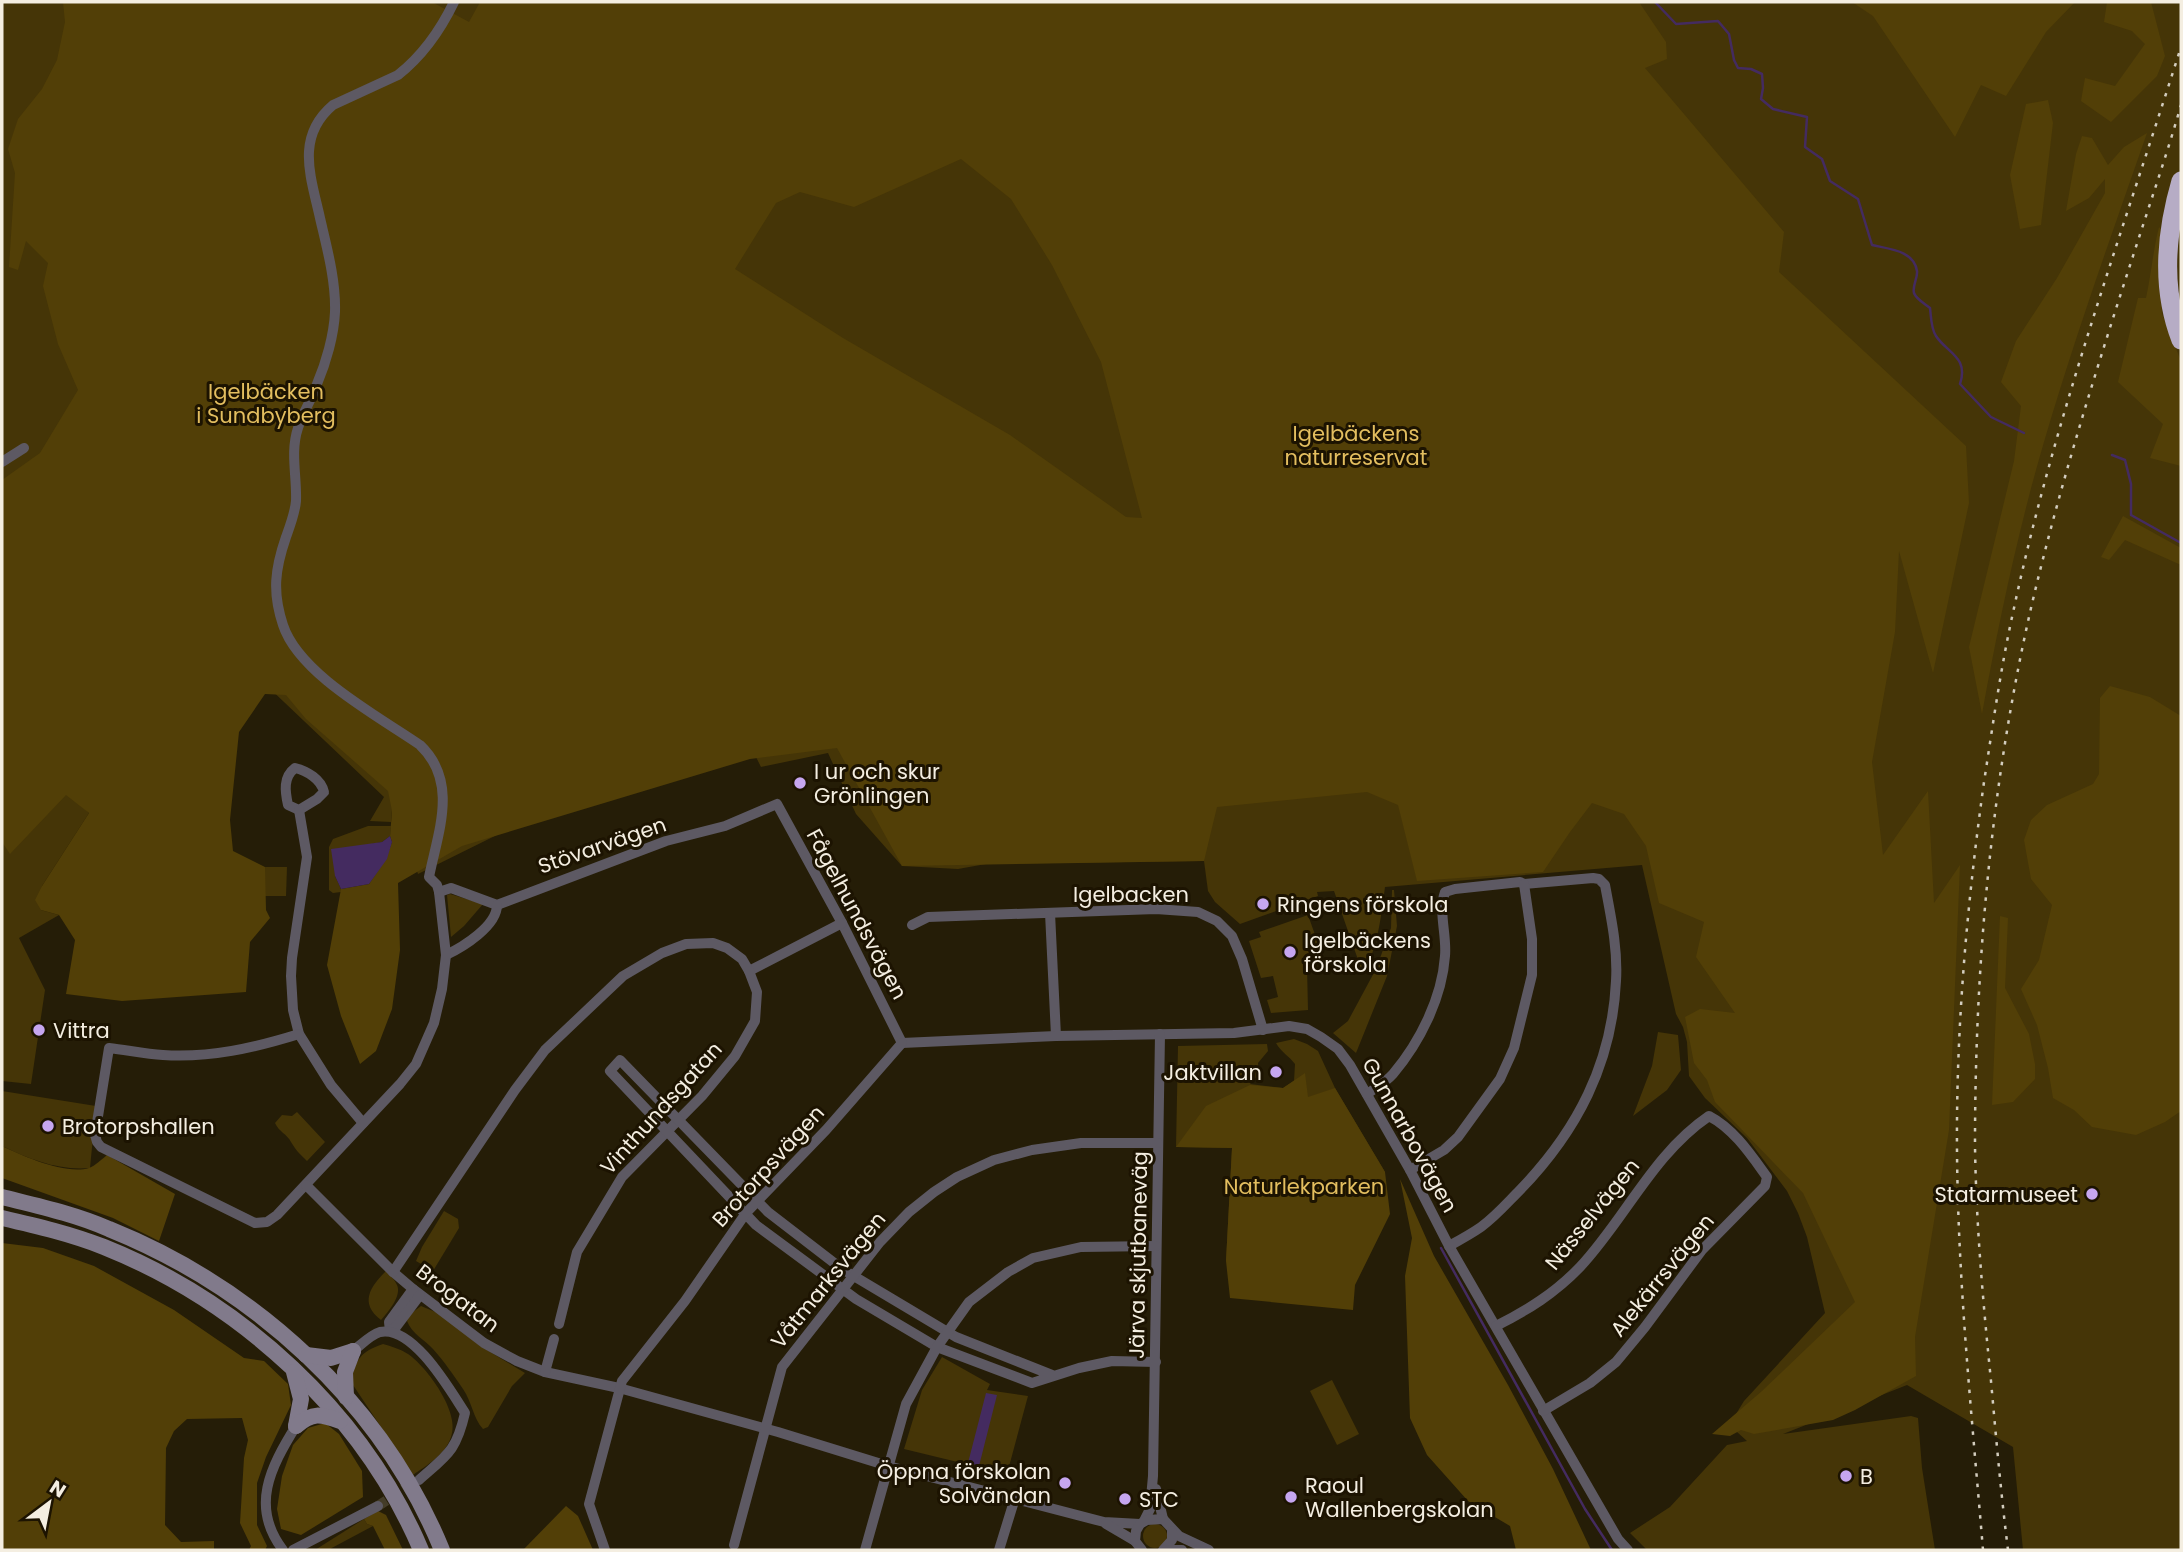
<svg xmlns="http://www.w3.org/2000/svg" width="2183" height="1552" font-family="Poppins,sans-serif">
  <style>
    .green { fill: #453507 }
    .forest { fill: #523f07; fill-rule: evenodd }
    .water { fill: #442b60 }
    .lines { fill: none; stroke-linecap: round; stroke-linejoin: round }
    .stream { stroke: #442b60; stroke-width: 2.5 }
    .minor-tunnel { stroke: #443c28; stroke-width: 10; stroke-dasharray: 10 5; stroke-linecap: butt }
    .minor { stroke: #5d5963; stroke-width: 10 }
    .secondary { stroke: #817a8b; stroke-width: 16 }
    .motorway { stroke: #b6acc5; stroke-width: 19 }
    .rail { stroke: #d3cdbe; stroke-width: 2.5; stroke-dasharray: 3.5 7; stroke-linecap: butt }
    .poi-dot { fill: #c6a6f0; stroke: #1c1301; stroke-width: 2.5 }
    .labels { text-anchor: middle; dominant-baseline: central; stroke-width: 6; stroke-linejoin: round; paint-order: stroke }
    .park-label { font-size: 21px; fill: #e3be5f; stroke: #1c1301 }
    .poi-label { font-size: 21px; fill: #f4eee1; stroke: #1c1301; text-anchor: start }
    .street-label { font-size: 21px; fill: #f4eee1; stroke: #1c1301 }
  </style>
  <rect width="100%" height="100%" fill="#251d07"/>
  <g class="green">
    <path d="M2,2H2181V1550H2023L2013,1447L1907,1385L1783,1434L1911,1416L1918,1418L1922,1468L1935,1550H1647L1630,1533L1670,1507L1727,1445L1747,1441L1737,1432L1736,1414L1744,1401L1825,1313L1807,1237L1798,1213L1787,1191L1747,1138L1705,1098L1689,1076L1687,1042L1683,1027L1676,1014L1642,865L1385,887C1381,917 1378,948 1363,974L1334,891L1317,892L1318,896L1240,924L1215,902L1208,891L1204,861L986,864L958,869L902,866L856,814L828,753L761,767L753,751L612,778L418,874L397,810L392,811L391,822L370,821L384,797L246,666L85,809L89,813L42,886L41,910L59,915L19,938L45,990L31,1084L2,1081Z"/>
    <path d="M368,826H391L390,836L382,842L367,845L335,876L341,889V892L333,893L329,890V847L333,839Z"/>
    <path d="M265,867H287L286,896H265Z"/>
    <path d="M1392,890H1394L1397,926L1387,976L1356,1053L1333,1033L1348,1021L1376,969L1391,928Z"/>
    <path d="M450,894L483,904L464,926L451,937L447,895Z"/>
    <path d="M1308,915L1324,960L1307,966L1308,1010L1271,1013L1267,1000L1278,997L1273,976L1261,978L1249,941L1261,937L1259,932Z"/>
    <path d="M1658,1032L1678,1035L1681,1070L1667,1090L1633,1116L1652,1066Z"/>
    <path d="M1294,1039L1307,1044L1318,1051L1335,1088L1385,1172L1226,1261L1232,1148L1176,1147L1178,1046L1267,1044L1268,1051L1258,1063L1259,1074L1250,1084L1283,1088L1294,1081L1295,1064C1289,1056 1281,1052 1276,1043Z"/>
    <path d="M2,1091L96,1106L90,1168C59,1171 29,1159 2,1146Z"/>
    <path d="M297,1112L325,1142L307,1161C299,1153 297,1152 291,1142C287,1134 279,1132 275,1123L282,1115L292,1116Z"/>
    <path d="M444,1211L458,1219L459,1228L433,1271L416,1261L422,1247Z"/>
    <path d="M386,1271C390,1275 395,1280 397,1285C402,1296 388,1312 381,1320C359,1303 370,1287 386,1271Z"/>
    <path d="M421,1306L438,1313L482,1347L525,1373L512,1386L488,1427L483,1429C473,1418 472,1402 463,1389C454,1376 444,1361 433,1349C424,1339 412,1334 407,1321L409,1315Z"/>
    <path d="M383,1344C391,1346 400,1349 408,1354C427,1367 461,1413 451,1437C445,1455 427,1465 413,1475L351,1382C356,1359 360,1352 383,1344Z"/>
    <path d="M942,1357L990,1384L987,1390L1028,1396L1007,1474L904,1449L922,1390Z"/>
    <path d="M1332,1380L1359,1434L1337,1445L1310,1391Z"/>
    <path d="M364,1519L367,1524L373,1526L328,1550H315Z"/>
    <circle cx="1155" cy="1536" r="12"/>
  </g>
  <g class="forest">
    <path d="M63,2H432L469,22L480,2H1639L1666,42L1667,59L1645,68L1784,232L1779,272L1966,446L1969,503L1933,673L1899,551L1895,632L1872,762L1883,855L1928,791L1934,903L1960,865L1949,1130L1915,1337L1916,1376L1855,1410L1833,1420L1754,1434L1741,1430L1730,1436L1712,1434L1762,1391L1855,1302L1803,1193L1715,1102L1707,1080L1694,1063L1685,1017L1700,1009L1735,1013L1696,957L1704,922L1659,903L1646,846L1624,814L1592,803L1570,832L1543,872L1417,881L1398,805L1367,792L1217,807L1204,861L902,866L837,748L750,759L462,846L398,883L400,950L392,1009L376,1051L360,1064L341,1016L327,965L341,889L369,884L386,859L392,842L390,836L392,811L388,791L306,719L286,695L265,694L239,732L230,820L233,851L265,867L266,910L270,918L250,942L246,992L122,1001L66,994L75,940L59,915L41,910L35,900L42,886L89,813L66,795L10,854L2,842V480L40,453L78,390L58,344L43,286L48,263L26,241L18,270L9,267L15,173L8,149L18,119L42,89L57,60L65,22ZM961,159L1011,199L1052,265L1101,362L1142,518L1126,517L1010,435L843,338L735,269L776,203L800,192L854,207Z"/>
    <path d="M1852,2H2075L2046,32L2006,96L1981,85L1955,137L1873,16Z"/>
    <path d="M2107,2H2151L2165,56L2157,76L2111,122L2081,101L2085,78L2115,86L2145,44L2132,31L2104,22Z"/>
    <path d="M2048,100L2053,123L2041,225L2020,229L2010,175L2026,104Z"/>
    <path d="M2147,133C2108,245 2068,356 2036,470C2014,550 1997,632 1982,714L1969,647L2014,461L2021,406L2001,382L2016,341L2057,278L2105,193V179L2089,198L2066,211L2076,154L2082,136L2092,138L2108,165L2124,147Z"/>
    <path d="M2159,227L2161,229L2159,274L2162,314L2181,361V466L2150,458L2163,424L2118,382L2138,298H2146C2151,275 2153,251 2159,227Z"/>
    <path d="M2123,516L2181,548V565L2125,540L2109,560L2101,557Z"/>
    <path d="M2110,686L2150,697L2181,716V1111L2165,1122L2136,1135L2092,1127L2074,1110L2053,1098L2048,1068L2037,1025L2021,989L2039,960L2052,905L2031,879L2024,840L2031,820L2047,805L2093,784L2099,774L2100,698Z"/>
    <path d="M2000,916L2008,918L2005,988L2029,1034L2035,1064V1079L2013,1102L1992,1105Z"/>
    <path d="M1305,1073L1308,1097L1335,1088L1385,1172L1390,1214L1355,1285L1353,1310L1230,1298L1226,1261L1232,1148L1176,1147L1206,1106L1250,1085L1283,1088Z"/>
    <path d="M2,1146C23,1156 65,1175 89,1168C95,1166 102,1159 107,1155L175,1194L159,1241L113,1218L2,1178Z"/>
    <path d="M1400,1179L1434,1256L1508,1385L1553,1469L1591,1550H1516L1510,1526L1468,1501L1427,1455L1410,1418L1405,1276L1412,1238Z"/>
    <path d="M2,1243L43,1248L94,1266L174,1310L244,1358L264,1361L288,1384L291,1405L266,1457L257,1483V1525L267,1546L265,1550H249L251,1546L240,1523L244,1458L248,1440L242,1418L187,1419L174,1431L166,1448L165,1525L181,1542L214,1541V1550H2Z"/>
    <path d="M325,1423L339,1434L362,1471L363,1497L301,1535L281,1529L277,1509L282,1476L293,1445L308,1428Z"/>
    <path d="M566,1506L578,1516L593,1550H523Z"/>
    <path d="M378,1511L386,1515L403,1550H385L373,1526L367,1524L364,1519Z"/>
  </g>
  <g class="water">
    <path d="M390,836L392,842L387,859L369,884L341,889L335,876L331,849L382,842Z"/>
    <path d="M986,1393L997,1395L979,1466L968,1463Z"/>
  </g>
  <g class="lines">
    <g class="stream">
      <path d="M1655,2L1676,24L1718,21L1729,34L1734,60L1738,68L1751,69L1762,74L1763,88L1761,99L1773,109L1807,117L1805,147L1822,159L1830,181L1858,199L1872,245C1888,249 1914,250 1917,271C1918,278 1912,286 1914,293C1916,299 1925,304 1930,308C1931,316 1931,329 1936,336C1947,353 1969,357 1960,384L1991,417L2024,433"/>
      <path d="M2112,455L2125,460L2131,484V515L2181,543"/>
      <path d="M1441,1248L1585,1509L1612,1550"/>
    </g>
    <path class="minor-tunnel" d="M378,1506L413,1483"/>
    <g class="minor">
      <path d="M2,462L24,448"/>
      <path d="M295,768C307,771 321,779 324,792L317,799L299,810L288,805C285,791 283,777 295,768Z"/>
      <path d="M299,810L307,857L292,958L291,976L293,1010L299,1034L331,1085L363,1123"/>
      <path d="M439,892L451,888L497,905L666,841L725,826L777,804L842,923L902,1043"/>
      <path d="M1050,913L1056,1036"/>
      <path d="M912,925L928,917L1156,909L1198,912L1217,921L1232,936L1242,959L1263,1030"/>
      <path d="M446,955C463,947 497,926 497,905"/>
      <path d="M749,971L842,923"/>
      <path d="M299,1034C254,1048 210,1058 163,1055C145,1054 127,1050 109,1048L95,1135L97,1142L101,1147L255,1223L267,1222L277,1215L400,1084L416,1064L434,1023L442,989L446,955L439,892L437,885L429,877C438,832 459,782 420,745C378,716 299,674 283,625C272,592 275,569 286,537C290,526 295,513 296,501C297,476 290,452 298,428C303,412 312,399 317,384C326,363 334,335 335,312C336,281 327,248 320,218C311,177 295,137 333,105L398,75C422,56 441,29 454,2"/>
      <path d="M902,1043L1056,1036L1234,1033L1289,1026L1307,1029L1321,1037L1338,1049L1350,1065L1410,1170L1449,1246L1618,1539L1628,1550"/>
      <path d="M1367,1094C1376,1088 1386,1082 1393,1074C1420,1042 1442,998 1445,956C1447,935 1438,912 1445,892L1455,889L1520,882L1524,884L1593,878L1599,879L1605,885C1611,917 1618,949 1616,981C1612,1064 1577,1131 1520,1190C1508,1202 1496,1216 1481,1227C1471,1234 1460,1240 1449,1246"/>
      <path d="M1410,1170L1444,1150L1458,1137L1500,1079L1514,1048L1532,975V939L1524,884"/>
      <path d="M306,1185L393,1272L413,1289L484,1343L517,1361L545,1372L619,1388L778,1432L888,1466L1104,1522L1140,1524"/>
      <path d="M393,1272L515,1090L545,1050L623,976L662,953L686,944L713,943L727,948L742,959L749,971L757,992L755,1021L735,1056L702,1096L622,1177L577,1252L559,1324"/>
      <path d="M1496,1326C1528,1310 1555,1293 1580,1267C1625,1219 1653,1154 1709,1116C1734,1129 1751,1155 1767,1177L1765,1186L1702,1250L1645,1327L1616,1362L1590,1383L1543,1411"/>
      <path d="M390,1331L389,1322L413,1289"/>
      <path d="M390,1331L396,1327L420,1295"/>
      <path d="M353,1351C361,1345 370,1335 380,1332C413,1325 450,1390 465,1413C456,1452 447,1455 419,1480"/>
      <path d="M545,1372L554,1339"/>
      <path d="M1052,1375L956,1337L842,1269L768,1212L620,1060L610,1071L756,1225L856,1299L937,1347L1032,1383L1079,1368L1112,1361L1156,1362"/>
      <path d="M1156,1489L1163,1519"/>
      <path d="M1144,1521L1150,1509L1153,1476L1160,1034"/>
      <path d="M1106,1524L1135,1541"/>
      <path d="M734,1545L782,1367L880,1242L909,1212L934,1192L957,1177L994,1160L1032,1150L1081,1143H1158"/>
      <path d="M283,1550C250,1507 270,1468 296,1426"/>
      <path d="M293,1550L378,1506"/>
      <path d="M605,1550L589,1504L622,1381L685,1301L746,1213L826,1130L902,1043"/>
      <path d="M865,1550L906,1404L937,1347L969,1302L1008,1272L1033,1258L1081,1247L1156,1246"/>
      <path d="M999,1550L1015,1498"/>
      <path d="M1142,1550L1135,1541L1136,1531L1140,1524L1147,1520L1163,1519L1179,1536L1209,1550"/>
      <path d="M1163,1550L1172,1540V1531"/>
      <path d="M1164,1550H1182"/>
    </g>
    <g class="secondary">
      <path d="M2,1197C38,1206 75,1214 109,1229C255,1288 382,1403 442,1550"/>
      <path d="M2,1218C37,1226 71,1234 104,1247C241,1302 363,1413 421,1550"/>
      <path d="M306,1355L331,1358L353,1351"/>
      <path d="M294,1372L301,1399L296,1426"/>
      <path d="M346,1397L345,1372L353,1351"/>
      <path d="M296,1426C313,1412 320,1414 340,1421"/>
    </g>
    <path class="motorway" d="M2181,181C2166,232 2161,289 2181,340"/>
    <g class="rail">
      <path d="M1983,1550C1972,1417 1958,1285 1957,1151C1956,1028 1967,904 1984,782C1993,724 2001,666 2014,608C2055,417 2122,233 2181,47"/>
      <path d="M2008,1550C2001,1494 1996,1437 1991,1381C1983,1302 1976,1223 1975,1145C1975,965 1991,784 2031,608C2059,488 2096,370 2134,253C2150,203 2167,154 2181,105"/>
    </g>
  </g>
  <g class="poi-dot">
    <circle cx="800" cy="783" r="7"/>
    <circle cx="1263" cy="904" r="7"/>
    <circle cx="1290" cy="952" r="7"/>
    <circle cx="39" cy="1030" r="7"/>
    <circle cx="1276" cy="1072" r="7"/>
    <circle cx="48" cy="1126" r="7"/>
    <circle cx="2092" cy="1194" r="7"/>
    <circle cx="1846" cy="1476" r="7"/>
    <circle cx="1065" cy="1483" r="7"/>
    <circle cx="1291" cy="1497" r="7"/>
    <circle cx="1125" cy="1499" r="7"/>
  </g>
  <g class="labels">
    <g class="park-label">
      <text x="266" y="391">Igelbäcken<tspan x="266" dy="24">i Sundbyberg</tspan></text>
      <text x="1356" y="433">Igelbäckens<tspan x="1356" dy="24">naturreservat</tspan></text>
      <text x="1304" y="1186">Naturlekparken</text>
    </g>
    <g class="poi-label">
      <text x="814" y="771">I ur och skur<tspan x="814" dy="24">Grönlingen</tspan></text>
      <text x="1277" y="904">Ringens förskola</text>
      <text x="1304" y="940">Igelbäckens<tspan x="1304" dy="24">förskola</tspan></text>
      <text x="53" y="1030">Vittra</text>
      <text x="1262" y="1072" text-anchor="end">Jaktvillan</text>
      <text x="62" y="1126">Brotorpshallen</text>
      <text x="2078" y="1194" text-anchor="end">Statarmuseet</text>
      <text x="1051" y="1471" text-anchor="end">Öppna förskolan<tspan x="1051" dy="24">Solvändan</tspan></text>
      <text x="1860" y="1476">B</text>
      <text x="1305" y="1485">Raoul<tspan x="1305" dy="24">Wallenbergskolan</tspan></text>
      <text x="1139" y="1499">STC</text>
    </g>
    <g class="street-label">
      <text transform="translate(602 845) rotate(-19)">Stövarvägen</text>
      <text x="1131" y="894">Igelbacken</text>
      <text transform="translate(857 914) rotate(62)">Fågelhundsvägen</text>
      <text transform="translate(661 1108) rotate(-48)">Vinthundsgatan</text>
      <text transform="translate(1410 1135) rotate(61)">Gunnarbovägen</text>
      <text transform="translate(768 1166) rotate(-48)">Brotorpsvägen</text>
      <text transform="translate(1592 1214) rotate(-51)">Nässelvägen</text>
      <text transform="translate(1138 1255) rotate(-89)">Järva skjutbaneväg</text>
      <text transform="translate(1662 1275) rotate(-51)">Alekärrsvägen</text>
      <text transform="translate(828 1280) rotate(-51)">Våtmarksvägen</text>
      <text transform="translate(458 1298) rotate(37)">Brogatan</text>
    </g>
  </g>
  <rect width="2183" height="1552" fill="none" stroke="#f4eee1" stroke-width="7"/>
  <g transform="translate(49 1503) rotate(32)" stroke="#1c1301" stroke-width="5" paint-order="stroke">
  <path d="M0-5L12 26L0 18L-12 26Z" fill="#f4eee1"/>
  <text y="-10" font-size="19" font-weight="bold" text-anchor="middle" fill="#f4eee1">N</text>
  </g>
</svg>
